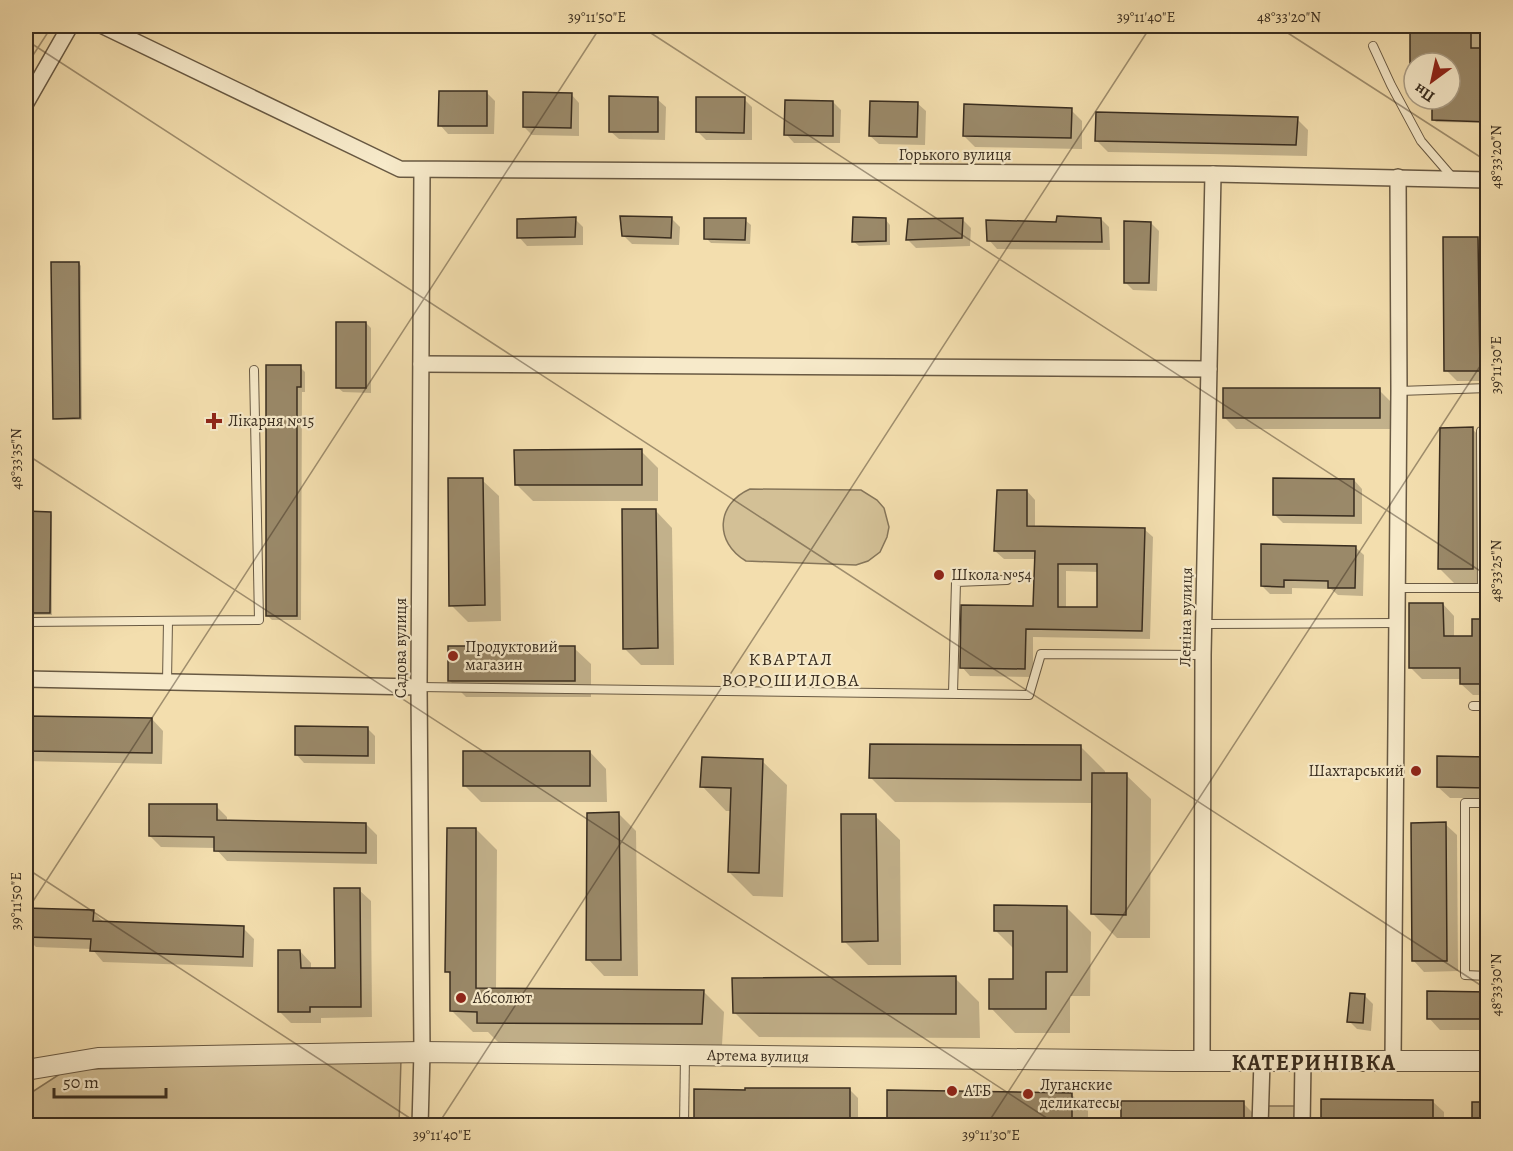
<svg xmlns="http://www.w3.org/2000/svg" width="1513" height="1151" font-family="Alegreya,serif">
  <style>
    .green { fill: #d3c096; stroke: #86765a; stroke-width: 1.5 }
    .shadow { fill: #0003; fill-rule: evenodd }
    .building { fill: #9a8969; stroke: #392d1f; stroke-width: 1.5; fill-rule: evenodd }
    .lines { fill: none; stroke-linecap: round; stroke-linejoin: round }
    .service-casing { stroke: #685943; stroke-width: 10 }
    .minor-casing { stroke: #685943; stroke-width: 18 }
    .tertiary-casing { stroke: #685943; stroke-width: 22 }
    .service { stroke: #f7eaca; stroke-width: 8 }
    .minor { stroke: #f7eaca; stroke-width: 15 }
    .tertiary { stroke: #f7eaca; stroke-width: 20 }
    .ticks { fill: none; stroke: #392d1f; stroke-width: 1.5; stroke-opacity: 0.45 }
    .poi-dot { fill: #8f2418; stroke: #f7eaca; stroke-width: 2 }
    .labels { text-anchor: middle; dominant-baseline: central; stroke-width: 4.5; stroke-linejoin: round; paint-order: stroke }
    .street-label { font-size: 16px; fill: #392d1f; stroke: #f7eaca }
    .poi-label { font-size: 16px; fill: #392d1f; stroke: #f7eaca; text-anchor: start }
    .neighbourhood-label { font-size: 18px; letter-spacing: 1.5px; fill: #392d1f; stroke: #f7eaca }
    .district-label { font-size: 22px; font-weight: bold; letter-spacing: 1.5px; fill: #392d1f; stroke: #f7eaca }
    .neatline { fill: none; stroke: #392d1f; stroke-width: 2 }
    .ticks-label { font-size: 15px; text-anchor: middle; fill: #392d1f }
  </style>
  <rect width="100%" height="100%" fill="#f3deae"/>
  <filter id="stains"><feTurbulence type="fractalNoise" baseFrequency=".00333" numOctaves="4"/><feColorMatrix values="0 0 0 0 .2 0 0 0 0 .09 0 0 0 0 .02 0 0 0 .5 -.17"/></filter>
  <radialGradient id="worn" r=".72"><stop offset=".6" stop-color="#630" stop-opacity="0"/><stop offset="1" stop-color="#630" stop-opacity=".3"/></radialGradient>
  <g class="green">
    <path d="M750,489L861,490L877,500L884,508L889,527L887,537L880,552L868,561L856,565L746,561C714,542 716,504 750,489Z"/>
    <path d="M401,1059L399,1125H26V1096L66,1070Z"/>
    <path d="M1268,1106H1295L1294,1125H1268Z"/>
  </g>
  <g class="shadow">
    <path d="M1411,26H1488V123L1436,122L1434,120V99H1450V63H1414L1413,84L1411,82Z"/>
    <path d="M487,93L495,101L494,134H448L440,125Z"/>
    <path d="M571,94L579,103V136L532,135L524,127Z"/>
    <path d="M657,99L666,107L665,140L619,139L610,131Z"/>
    <path d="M744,99L752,107V140H706L697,131Z"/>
    <path d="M833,102L841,110L840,143H794L786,134Z"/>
    <path d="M917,103L926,111L925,145L879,144L870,136Z"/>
    <path d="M1071,110L1082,121V149L975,147L964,136Z"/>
    <path d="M1297,119L1308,130L1307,156L1108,152L1097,141Z"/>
    <path d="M671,218L680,227L679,245L632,244L623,235Z"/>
    <path d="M575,219L583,227V245L527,246L519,237Z"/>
    <path d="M885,219L890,225V245L859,246L853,241Z"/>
    <path d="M1101,219L1109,227L1110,250L997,249L989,240L1057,224Z"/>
    <path d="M745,220L751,225L750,244L711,243L706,238Z"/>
    <path d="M963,220L971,228L970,246L916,248L908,240Z"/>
    <path d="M1151,223L1159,231L1157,291L1133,290L1125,282Z"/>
    <path d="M1478,239L1488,248V381H1457L1446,370Z"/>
    <path d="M79,263L81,266L82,420H56L54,418Z"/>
    <path d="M366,323L371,328V393L343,392L337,387Z"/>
    <path d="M268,367H300L305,372V392H302L301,620H272L267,615Z"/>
    <path d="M1379,390L1390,401V429H1236L1225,418Z"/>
    <path d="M1472,429L1488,444V585L1457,586L1440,569Z"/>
    <path d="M641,451L658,468V501H533L516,484Z"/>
    <path d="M482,480L499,496L501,621L468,622L451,605Z"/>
    <path d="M1354,480L1362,489V524L1283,523L1274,514Z"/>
    <path d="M1027,491L1035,500V528L1144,529L1153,537L1150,639L1033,637V677L970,676L962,667L1034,608L1036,559H1004L995,551ZM1066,571L1099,572L1098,609L1066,608Z"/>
    <path d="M656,511L672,528L674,665H641L624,648Z"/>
    <path d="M26,513H50L52,515V615H26Z"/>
    <path d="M1355,547L1364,555L1363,596L1338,595L1331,589L1292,588V594H1270L1262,586Z"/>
    <path d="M1443,604L1454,616V637H1474L1488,620V695H1473L1461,684V679H1422L1411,668Z"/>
    <path d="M574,648L591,664V697H466L449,680Z"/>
    <path d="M26,717L152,719L163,731L162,764L26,761Z"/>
    <path d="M367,728L375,736V764L304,763L296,754Z"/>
    <path d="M1081,747L1105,771V775H1126L1151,799L1150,938H1117L1093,914V803L895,802L871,778Z"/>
    <path d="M590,752L606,769L607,802H481L464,785Z"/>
    <path d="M1488,758V798H1450L1438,787Z"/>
    <path d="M762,761L787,785L783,897L753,896L729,872L731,811H726L702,786Z"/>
    <path d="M216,806L227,817V822L366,824L377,835V864L227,861L215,848L161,847L150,836Z"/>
    <path d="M619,814L636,831L638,976H604L588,959Z"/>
    <path d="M875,816L900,840L901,965H868L844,941Z"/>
    <path d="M1445,824L1457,835L1458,971L1424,972L1413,960Z"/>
    <path d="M476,829L497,850L496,989L703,991L724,1012L722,1045L499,1043L488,1032H473L452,1011L451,976L447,971Z"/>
    <path d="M359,890L371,901L372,1017L321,1018V1023H291L280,1012L300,951L311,963V970H336Z"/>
    <path d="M1066,907L1091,932L1090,996H1070V1033H1015L991,1008L1015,981V950L995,930Z"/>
    <path d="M26,909L93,912L105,923L243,928L254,939L253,967L103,962L92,949L36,947L26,937Z"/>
    <path d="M955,978L979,1002L980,1038L759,1037L734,1012Z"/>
    <path d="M1488,993V1030H1440L1429,1018Z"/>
    <path d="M1365,996L1373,1004L1371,1031L1357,1029L1349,1021Z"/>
    <path d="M695,1090L746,1092L850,1090L858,1098V1126H694Z"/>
    <path d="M1071,1094L1088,1111V1126L888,1125Z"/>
    <path d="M1322,1101H1432L1444,1112V1126H1322Z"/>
    <path d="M1122,1103H1243L1254,1114V1126H1122Z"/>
  </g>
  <g class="building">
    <path d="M1410,26H1471V48H1488V122L1432,120V100H1450V63H1410Z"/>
    <path d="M439,91H487V126H438Z"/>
    <path d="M523,92L572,93L571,128L523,127Z"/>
    <path d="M609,96L658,97V132H609Z"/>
    <path d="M696,97H745L744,133L696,132Z"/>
    <path d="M785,100L833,101V136L784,135Z"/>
    <path d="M870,101L918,102L917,137L869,136Z"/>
    <path d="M964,104L1072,108L1071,138L963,136Z"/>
    <path d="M1096,112L1298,117L1296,145L1095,141Z"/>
    <path d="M620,216L672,217L671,238L622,236Z"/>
    <path d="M1057,216L1101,218L1102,242L987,241L986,220L1056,222Z"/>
    <path d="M576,217L575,237L517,238V219Z"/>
    <path d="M853,217L886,218V241L852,242Z"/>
    <path d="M704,218H746L745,240L704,239Z"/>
    <path d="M963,218L962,238L906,240L908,219Z"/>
    <path d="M1124,221L1151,222L1149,283H1124Z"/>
    <path d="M1443,237H1478L1480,371H1444Z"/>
    <path d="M51,262H79L80,418L53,419Z"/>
    <rect x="336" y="322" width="30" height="66"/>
    <path d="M266,365H301V387H297V616H266Z"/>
    <rect x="1223" y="388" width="157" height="30"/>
    <path d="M1473,427V569H1438L1440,428Z"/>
    <path d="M642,449V485H515L514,450Z"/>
    <path d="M448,478H483L485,605L449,606Z"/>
    <path d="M1273,478L1354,479V516L1273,515Z"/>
    <path d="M997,490H1027V526L1145,528L1142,631L1026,629L1025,669L960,668L961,605L1033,606L1035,551H994ZM1058,564H1097V607H1058Z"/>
    <path d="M622,509H656L658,648L623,649Z"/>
    <path d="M26,511L51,512L50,613H26Z"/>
    <path d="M1261,544L1356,546L1355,588H1328V581L1284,580V587L1261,586Z"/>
    <path d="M1409,603H1443L1444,636H1472V619H1488V684H1460V668H1409Z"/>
    <rect x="448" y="646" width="127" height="35"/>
    <path d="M26,716L152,718V753L26,751Z"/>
    <path d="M295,726L368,727V756L295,755Z"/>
    <path d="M870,744L1081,745V780L869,778Z"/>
    <rect x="463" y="751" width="127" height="35"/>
    <path d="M1437,756L1488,757V788L1437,787Z"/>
    <path d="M702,757L763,759L759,873L728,872L731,788L700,787Z"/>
    <path d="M1092,773H1127L1126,915L1091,914Z"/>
    <path d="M149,804H217V820L366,823V853L214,851V837L149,836Z"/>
    <path d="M619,812L621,960H586L587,813Z"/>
    <path d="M841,814H876L878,941L842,942Z"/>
    <path d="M1446,822L1447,961H1412L1411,823Z"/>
    <path d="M447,828H476V988L704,990L702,1024L477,1023V1012L450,1011V972H445Z"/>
    <path d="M334,888H360L361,1007H310V1012H278V950H300L301,968H335Z"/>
    <path d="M994,905L1067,906V972H1046V1009H989V979H1013V931H994Z"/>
    <path d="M26,908L94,910L93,921L244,926L243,957L90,951L91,939L26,937Z"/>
    <path d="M956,976V1014L733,1013L732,978Z"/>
    <path d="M1427,991L1488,992V1019H1427Z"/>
    <path d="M1350,993L1365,994L1363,1023L1347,1022Z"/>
    <path d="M745,1088H850V1123H745L694,1121V1089L745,1090Z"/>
    <path d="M887,1090L1072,1093V1125H887Z"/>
    <path d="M1321,1099L1433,1100V1125H1321Z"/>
    <rect x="1121" y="1101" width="123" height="24"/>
    <rect x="1472" y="1102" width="16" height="23"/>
  </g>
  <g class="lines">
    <g class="service-casing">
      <g id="service">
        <path d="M1373,46L1391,85L1421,141L1453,178"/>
        <path d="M1399,391L1488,388"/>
        <path d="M1481,431L1482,588"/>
        <path d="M1397,588H1488"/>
        <path d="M26,622L259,620L254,370"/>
        <path d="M1204,624L1395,623"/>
        <path d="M167,682L168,621"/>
        <path d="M419,687L1029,695L1041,654L1203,655"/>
        <path d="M953,693L956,582L1007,580"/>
        <path d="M1473,706H1488"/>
        <path d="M1488,803H1465V975L1488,976"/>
        <path d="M684,1126L685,1055"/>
      </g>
    </g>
    <g class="minor-casing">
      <g id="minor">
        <path d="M103,26L400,169L1213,174L1488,180"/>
        <path d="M26,103L70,26"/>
        <path d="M421,364L1209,369"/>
        <path d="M26,679L419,687"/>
        <path d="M1202,1060L1203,655L1213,174"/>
        <path d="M1393,1060L1399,391L1398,177"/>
        <path d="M420,1126L422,1052L419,687L422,170"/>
        <path d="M1260,1126L1262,1061"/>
        <path d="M1302,1126L1303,1061"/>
      </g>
    </g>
    <g class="tertiary-casing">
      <path id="tertiary" d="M26,1070L98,1058L422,1052L1173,1061H1488"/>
    </g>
    <use href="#service" class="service"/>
    <use href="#minor" class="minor"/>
    <use href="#tertiary" class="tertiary"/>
  </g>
  <path class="ticks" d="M640,26L1488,576M1277,26L1488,162M26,40L1488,990M26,66L52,26M26,454L1059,1126M26,868L422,1126M26,912L601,26M437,1126L1151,26M986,1126L1488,354"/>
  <g class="poi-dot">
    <path d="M211 412h6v6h6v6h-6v6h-6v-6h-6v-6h6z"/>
    <circle cx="939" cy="575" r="6"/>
    <circle cx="453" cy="656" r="6"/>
    <circle cx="1416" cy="771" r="6"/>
    <circle cx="461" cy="998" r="6"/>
    <circle cx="952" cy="1091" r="6"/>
    <circle cx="1028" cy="1094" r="6"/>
  </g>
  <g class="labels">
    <g class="street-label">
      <text x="955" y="155">Горького вулиця</text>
      <text transform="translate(1186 617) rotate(-89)">Леніна вулиця</text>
      <text transform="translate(401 648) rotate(-90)">Садова вулиця</text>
      <text transform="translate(758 1056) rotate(1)">Артема вулиця</text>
    </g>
    <g class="poi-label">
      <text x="228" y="421">Лікарня №15</text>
      <text x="951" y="575">Школа №54</text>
      <text x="465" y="647">Продуктовий<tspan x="465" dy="18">магазин</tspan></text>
      <text x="1404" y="771" text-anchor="end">Шахтарський</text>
      <text x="473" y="998">Абсолют</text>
      <text x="1040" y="1085">Луганские<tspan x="1040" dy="18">деликатесы</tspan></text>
      <text x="964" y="1091">АТБ</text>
    </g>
    <g class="neighbourhood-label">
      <text x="791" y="659">КВАРТАЛ<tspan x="791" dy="21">ВОРОШИЛОВА</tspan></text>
    </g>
    <g class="district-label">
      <text x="1314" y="1063">КАТЕРИНІВКА</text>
    </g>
  </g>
  <rect width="1513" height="1151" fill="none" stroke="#f3deae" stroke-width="66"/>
  <g transform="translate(1432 81) rotate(213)"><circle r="28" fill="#f7eaca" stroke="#ab9e86" stroke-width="1.5"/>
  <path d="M0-4.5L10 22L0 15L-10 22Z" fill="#8f2418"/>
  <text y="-9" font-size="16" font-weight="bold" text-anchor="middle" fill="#392d1f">Пн</text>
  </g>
  <path d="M54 1088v9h112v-9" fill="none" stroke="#392d1f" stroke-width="3"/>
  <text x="63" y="1088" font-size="18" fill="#392d1f" stroke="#f7eaca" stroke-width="4.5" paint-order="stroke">50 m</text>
  <rect x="33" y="33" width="1447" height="1085" class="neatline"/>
  <g class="ticks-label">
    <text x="597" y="22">39°11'50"E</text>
    <text x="1146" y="22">39°11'40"E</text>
    <text x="1289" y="22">48°33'20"N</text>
    <text transform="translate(1496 157) rotate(-90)" y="5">48°33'20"N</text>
    <text transform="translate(1496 365) rotate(-90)" y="5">39°11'30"E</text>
    <text transform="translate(16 459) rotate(-90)" y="5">48°33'35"N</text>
    <text transform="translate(1496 571) rotate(-90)" y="5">48°33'25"N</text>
    <text transform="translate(16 901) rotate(-90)" y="5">39°11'50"E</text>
    <text transform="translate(1496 985) rotate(-90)" y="5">48°33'30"N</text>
    <text x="442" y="1140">39°11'40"E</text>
    <text x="991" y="1140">39°11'30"E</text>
  </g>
  <rect width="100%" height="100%" filter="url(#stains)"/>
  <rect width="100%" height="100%" fill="url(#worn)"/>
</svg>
